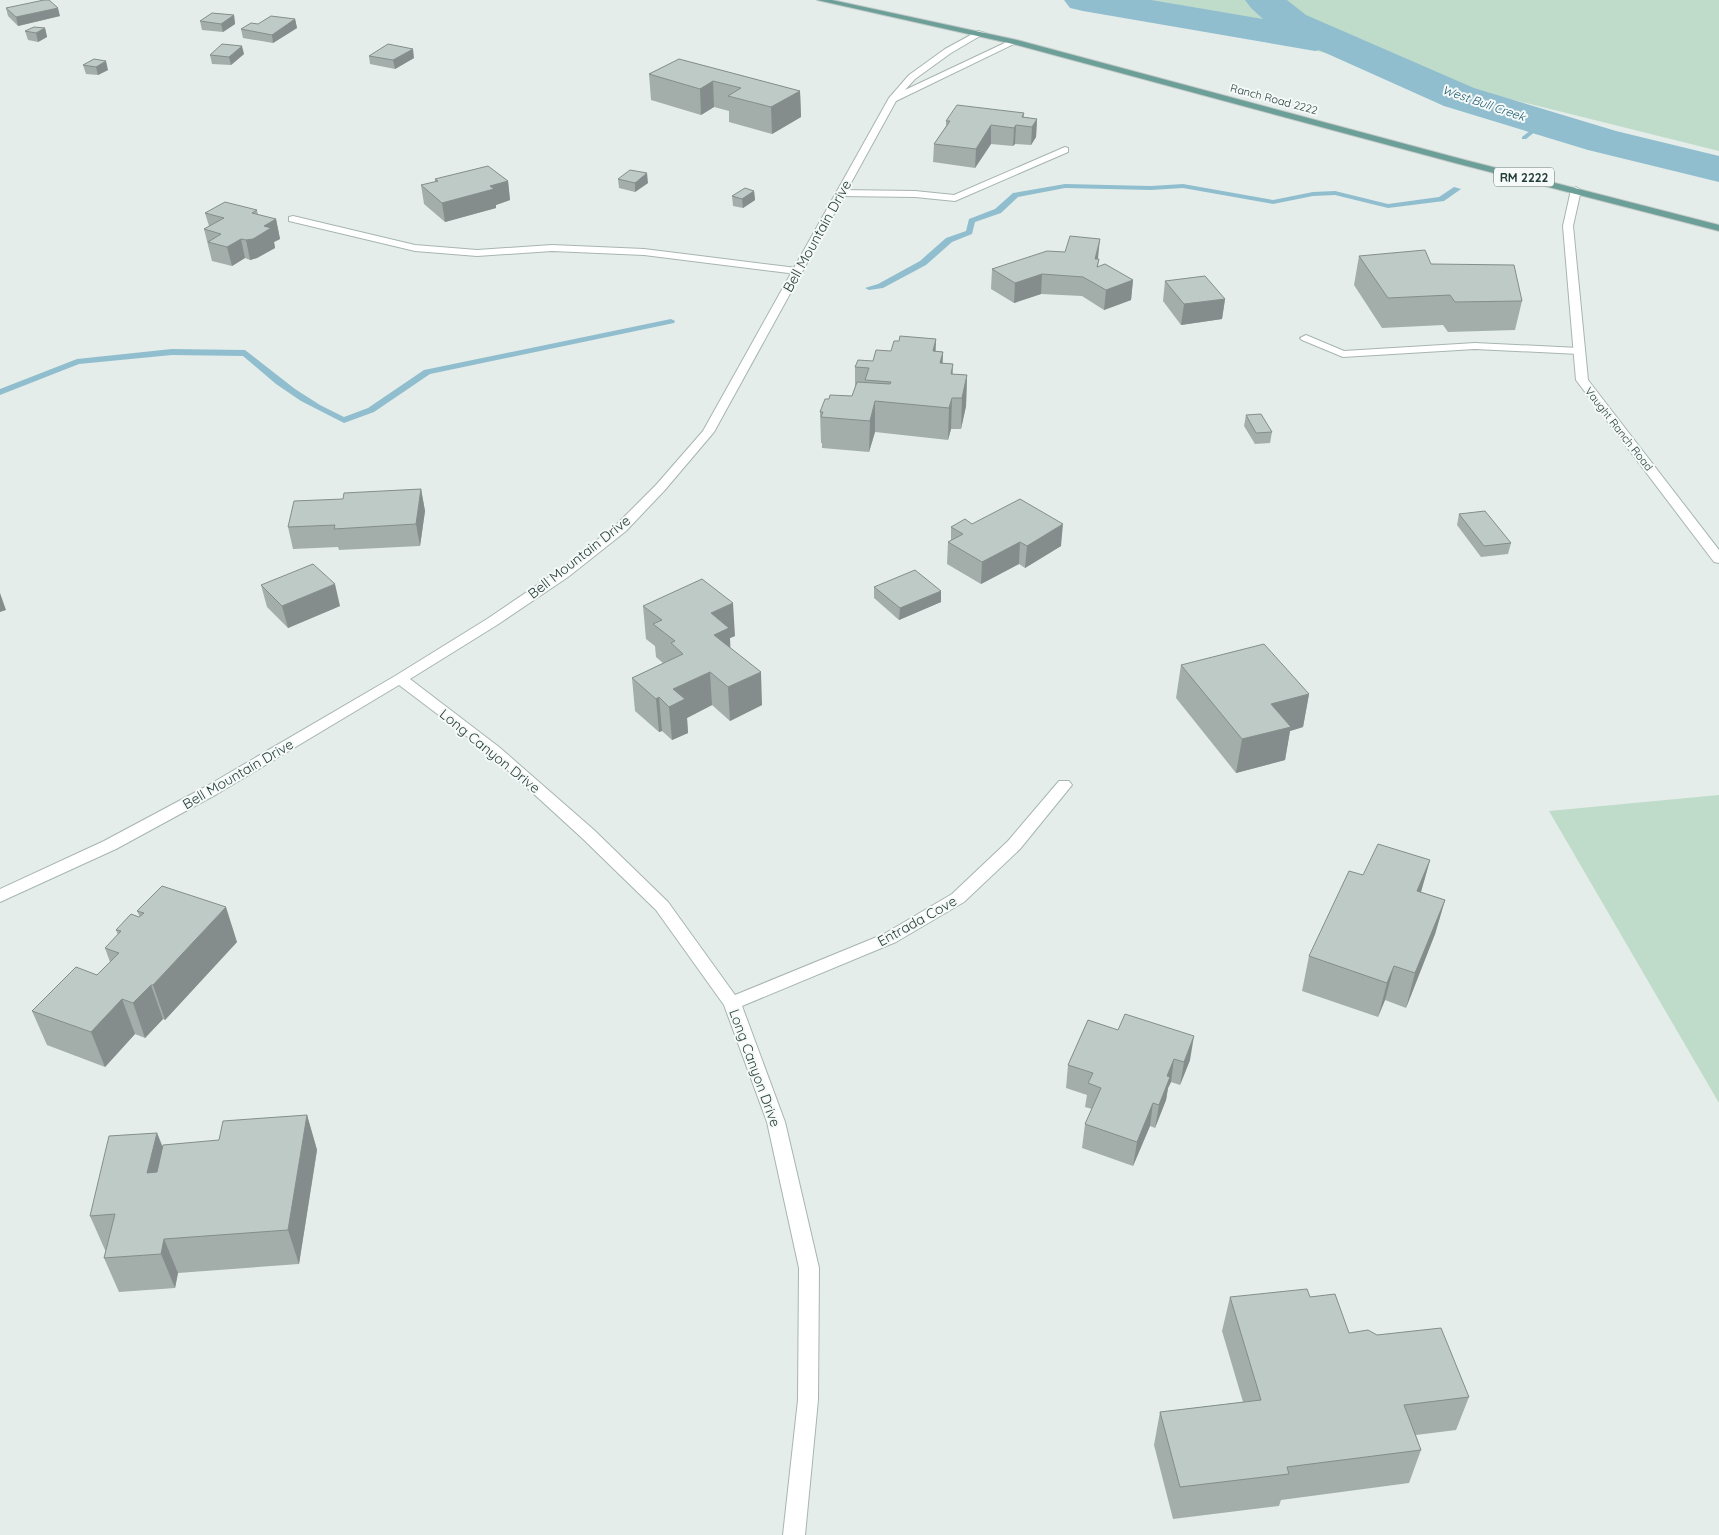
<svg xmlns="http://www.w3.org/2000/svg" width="1719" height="1535" font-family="Quicksand,sans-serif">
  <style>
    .green { fill: #bfdcca }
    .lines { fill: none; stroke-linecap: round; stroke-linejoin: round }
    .stream { fill: #90bece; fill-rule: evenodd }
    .river { fill: #90bece; fill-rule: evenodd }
    .lane-casing { stroke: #a7b5b1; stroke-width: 2 }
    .street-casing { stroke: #a7b5b1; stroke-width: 2 }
    .primary-casing { stroke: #c2c9c8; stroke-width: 2 }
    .lane { fill: #fff; fill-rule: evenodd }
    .street { fill: #fff; fill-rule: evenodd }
    .primary { fill: #6c9f97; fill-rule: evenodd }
    .wall { fill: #a3aeaa }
    .shaded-wall { fill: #848d8b }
    .building { fill: #bdcac6; stroke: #848d8b }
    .labels { text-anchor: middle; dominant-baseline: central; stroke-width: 4; stroke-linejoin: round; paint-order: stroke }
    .far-street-label { font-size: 11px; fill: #253d39; stroke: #f5f9f7 }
    .far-water-label { font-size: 12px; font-style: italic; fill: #226076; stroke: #f5f9f7 }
    .shield { fill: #f5f9f7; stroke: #637572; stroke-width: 1 }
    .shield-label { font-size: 12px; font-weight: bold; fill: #253d39 }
    .street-label { font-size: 14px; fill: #253d39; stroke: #f5f9f7 }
  </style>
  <rect width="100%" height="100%" fill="#e4edea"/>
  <g class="green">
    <path d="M1102,0H1719V151L1241,32Z"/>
    <path d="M1719,795V1103L1549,811Z"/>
  </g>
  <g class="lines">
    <g class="stream">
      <path d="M1541,122L1546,123L1526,139H1522V137Z"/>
      <path d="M1065,184L1151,186L1183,184L1273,200L1313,192L1335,191L1388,204L1439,197L1454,187L1461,189L1444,201L1388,208L1335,195L1313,196L1273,204L1183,188L1151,190L1065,188L1018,197L1001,213L975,222L972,234L952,242L926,265L883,288L869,290L865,288L878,284L920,261L946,238L966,231L969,219L995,209L1013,193Z"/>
      <path d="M671,319L675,321L674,323L430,374L374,412L344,423L301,401L276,384L243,356L172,355L79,364L0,395V389L77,359L172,349L245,350L295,389L320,405L344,417L368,408L424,370Z"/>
    </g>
    <path class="river" d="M1064,0H1151L1263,19L1251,8L1245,0H1287L1306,15L1474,88L1616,131L1719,156V182L1588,150L1444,106L1319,50L1315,51L1083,11L1070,8Z"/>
    <g class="lane-casing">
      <g id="lane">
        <path d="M1065,147L1068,148V152L955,201L915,197L840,196L835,193L840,190L915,191L954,195Z"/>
        <path d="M293,216L415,245L477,250L552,245L644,249L797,268L802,271L797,274L644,255L552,251L477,256L415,251L289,221V217Z"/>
        <path d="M1306,335L1344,351L1475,343L1579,348L1585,351L1579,354L1475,349L1343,357L1302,340L1300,338Z"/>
      </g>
    </g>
    <g class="street-casing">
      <g id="street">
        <path d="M978,31L985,33L951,53L915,79L905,90L1011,40L1018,42L896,101L714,432L664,491L626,531L568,577L497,625L410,679L499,747L594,830L668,902L735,995L884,934L952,894L1008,841L1059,781H1069L1072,785L1020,849L964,902L896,942L742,1006L785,1122L819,1268L818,1400L805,1535H783L798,1400L799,1268L767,1122L724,1005L656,910L582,838L489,753L399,685L217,794L116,849L0,902V889L104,841L207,786L395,676L487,619L558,571L616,525L656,485L703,431L889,98L909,75L945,49Z"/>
        <path d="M1576,187L1581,190L1573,226L1588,380L1719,550V563L1714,562L1576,380L1563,226L1571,190Z"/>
      </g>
    </g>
    <g class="primary-casing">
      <path id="primary" d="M817,0H832L1017,40L1465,160L1719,225V231L1459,164L1013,44Z"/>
    </g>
    <use href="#lane" class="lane"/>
    <use href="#street" class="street"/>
    <use href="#primary" class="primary"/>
  </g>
  <g class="wall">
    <path d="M6,8L60,16L18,26L8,16Z"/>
    <path d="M234,15L235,24L223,32L202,30L200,21Z"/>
    <path d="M295,19L297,28L273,43L243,38L241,29L258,24Z"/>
    <path d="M45,28L47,37L38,42L28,40L25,31Z"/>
    <path d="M244,54L231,65L212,64L210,55Z"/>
    <path d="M369,56L414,58L395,69L370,64Z"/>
    <path d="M94,59L108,70L98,75L86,74L83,65Z"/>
    <path d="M679,59L800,91L801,117L772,134L729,122V111L714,107L701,115L651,100L649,74Z"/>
    <path d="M1024,113V117L1037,119L1036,137L1031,145L1015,144L1013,146L991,144L975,168L933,162L934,144L946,126V121Z"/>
    <path d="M435,179L508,181L510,200L496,205V208L445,222L424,204L421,185L435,182Z"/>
    <path d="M618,179L648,183L635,192L619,188Z"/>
    <path d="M754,191L755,200L743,208L733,206L732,196Z"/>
    <path d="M257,210L258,215L276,219L280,239L274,242L275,248L257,258L250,260L245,258L232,266L212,261L204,229L209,226L205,213Z"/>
    <path d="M1359,256L1431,264L1522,301L1515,330L1448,332L1443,325L1382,328L1354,285Z"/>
    <path d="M1098,259H1099L1098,266L1133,280L1131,300L1104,310L1082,296L1041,294L1014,303L991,289L992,269Z"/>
    <path d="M1165,281L1225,299L1222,319L1181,325L1163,301Z"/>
    <path d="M936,339L935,351L943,352L942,363L953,364V374L967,375L966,406L961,429H951L948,440L875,432L869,452L822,448V443H821L820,412L829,399L852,396L855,387V367L873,361L891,351Z"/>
    <path d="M1246,415L1272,432L1270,443L1255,444L1244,426Z"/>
    <path d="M421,489L425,511L420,546L339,550L338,547L293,549L288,527L343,499Z"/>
    <path d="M1459,514L1511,543L1508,554L1481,557L1457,525Z"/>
    <path d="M951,527L1061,546L1025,568L1019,564L981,584L947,564L948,542L951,540Z"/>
    <path d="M261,585L340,606L288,628L267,607Z"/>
    <path d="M874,587L941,602L899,620L874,598Z"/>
    <path d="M643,606L735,636L730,638V648L762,705L730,721L712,705L687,718L688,733L672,740L662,731L659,732L635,711L632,678L663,663L656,657L655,646L646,639Z"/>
    <path d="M1181,665L1309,694L1303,727L1290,731L1285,760L1236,773L1176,698Z"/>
    <path d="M1430,860L1421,892L1445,900L1435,934L1406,1008L1385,1000L1378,1017L1302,991L1309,956L1363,875Z"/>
    <path d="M137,911L237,942L165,1020L163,1019L145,1038L135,1034L105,1067L47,1045L32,1011L97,975L110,962L105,948L118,935L116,930L139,917H140Z"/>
    <path d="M1088,1020L1190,1060L1180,1085L1171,1082L1168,1088L1166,1100L1155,1128L1150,1126L1133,1166L1082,1148L1085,1124L1092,1109L1085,1107L1087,1095L1066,1088L1068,1065Z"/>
    <path d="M307,1115L317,1150L299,1264L178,1273L175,1288L119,1292L104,1258L106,1250H105L90,1216L157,1133L163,1147L219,1140Z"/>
    <path d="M1230,1297H1310L1349,1333L1469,1397L1456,1430L1416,1435L1421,1450L1409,1483L1281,1500L1279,1506L1173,1519L1154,1445L1160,1412L1243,1402L1222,1331Z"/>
  </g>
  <g class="shaded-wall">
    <path d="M58,8L60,16L18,26L16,17Z"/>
    <path d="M234,15L235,24L223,32L221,24Z"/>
    <path d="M295,19L297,28L273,43L272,35Z"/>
    <path d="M45,28L47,37L38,42L36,33Z"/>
    <path d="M242,46L244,54L231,65L229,57Z"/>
    <path d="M413,49L414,58L395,69L393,60Z"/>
    <path d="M106,61L108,70L98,75L96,67Z"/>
    <path d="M713,81L714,107L701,115L700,89Z"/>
    <path d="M800,91L801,117L772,134L771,107Z"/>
    <path d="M1037,119L1036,137L1031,145L1032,127Z"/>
    <path d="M991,125V144L975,168L976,149Z"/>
    <path d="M1016,125L1015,144L1013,146L1014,128Z"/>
    <path d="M647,173L648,183L635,192V183Z"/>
    <path d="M508,181L510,200L496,205V208L445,222L442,203L490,186Z"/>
    <path d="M754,191L755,200L743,208L742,199Z"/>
    <path d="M276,219L280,239L274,242L275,248L257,258L250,260L246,240L264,226Z"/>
    <path d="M241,239L245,258L232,266L227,247Z"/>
    <path d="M1100,239L1098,258L1093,278L1095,259Z"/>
    <path d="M1042,274L1041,294L1014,303L1015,283Z"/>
    <path d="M1133,280L1131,300L1104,310L1106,290Z"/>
    <path d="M1225,299L1222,319L1181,325L1184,304Z"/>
    <path d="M936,339L935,369L933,351Z"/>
    <path d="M943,352L942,382L940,363Z"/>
    <path d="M967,375L966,406L961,429L962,398Z"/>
    <path d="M952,398L951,429L948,440L949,408Z"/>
    <path d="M875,401V432L869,452L870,421Z"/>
    <path d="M421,489L425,511L420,546L416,524Z"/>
    <path d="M1063,524L1061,546L1025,568L1027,546Z"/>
    <path d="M1020,542L1019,564L981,584L982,562Z"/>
    <path d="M335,584L340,606L288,628L282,606Z"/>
    <path d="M941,591V602L899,620L900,608Z"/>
    <path d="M0,593L6,610L0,612Z"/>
    <path d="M733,603L735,636L730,638L731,661L716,668L711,613Z"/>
    <path d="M710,672L712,705L687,718L688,733L672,740L669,707L673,689Z"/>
    <path d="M761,672L762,705L730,721L728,687Z"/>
    <path d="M1309,694L1303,727L1290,731L1285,760L1236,773L1242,739L1271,704Z"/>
    <path d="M659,697L662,731L659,732L656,699Z"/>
    <path d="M1430,860L1420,895L1417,891Z"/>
    <path d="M1445,900L1435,934L1406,1008L1415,973Z"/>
    <path d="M226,907L237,942L165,1020L153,985Z"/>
    <path d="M1394,966L1385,1000L1378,1017L1387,983Z"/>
    <path d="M151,985L163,1019L145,1038L133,1003Z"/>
    <path d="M122,999L135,1034L105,1067L91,1032Z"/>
    <path d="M1194,1036L1190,1060L1180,1085L1184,1062Z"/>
    <path d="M1174,1059L1171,1082L1168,1088L1166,1100L1155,1128L1159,1105L1167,1076Z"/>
    <path d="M1153,1103L1150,1126L1133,1166L1137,1142Z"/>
    <path d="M307,1115L317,1150L299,1264L288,1230Z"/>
    <path d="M157,1133L170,1167L161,1207L147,1173Z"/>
    <path d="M164,1239L178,1273L175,1288L161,1254Z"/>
  </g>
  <g class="building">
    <path d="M44,0H49L58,8L16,17L6,8Z"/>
    <path d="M212,13L234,15L221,24L200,21Z"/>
    <path d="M271,16L295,19L272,35L241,29L251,23L258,24Z"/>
    <path d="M34,27L45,28L36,33L25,31Z"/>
    <path d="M222,44L242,46L229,57L210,55Z"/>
    <path d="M388,44L413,49L393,60L369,56Z"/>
    <path d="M94,59L106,61L96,67L83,65Z"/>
    <path d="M679,59L800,91L771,107L728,96L741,88L713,81L700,89L649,74Z"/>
    <path d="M957,105L1024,113L1022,117L1037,119L1032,127L1016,125L1014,128L991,125L976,149L934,144L950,121H946Z"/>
    <path d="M488,166L508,181L490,186L494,189L442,203L421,185L438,181L435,179Z"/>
    <path d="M630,170L647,173L635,183L618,179Z"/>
    <path d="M745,188L754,191L742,199L732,196Z"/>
    <path d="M225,202L257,210L252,213L276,219L264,226L271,228L253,239L246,240L241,239L227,247L208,242L221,234L204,229L224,218L205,213Z"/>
    <path d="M1070,236L1100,239L1095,259H1099L1097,267L1105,264L1133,280L1106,290L1083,277L1042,274L1015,283L992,269L1047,251L1065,252Z"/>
    <path d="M1425,250L1431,264L1514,265L1522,301L1455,302L1450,295L1388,298L1359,256Z"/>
    <path d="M1205,276L1225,299L1184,304L1165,281Z"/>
    <path d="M900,336L936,339L933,351L943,352L940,363L953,364L951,374L967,375L962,398H952L949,408L875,401L870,421L821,417L823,412H820L825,399H829L830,395L852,396L857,382L890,384L891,382L865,380L869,368L855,367L858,360L873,361L876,350L891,351L894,341H899Z"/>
    <path d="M1261,414L1272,432L1256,433L1246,415Z"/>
    <path d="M421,489L416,524L334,529L335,525L288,527L294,501L343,499L344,493Z"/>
    <path d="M1020,499L1063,524L1027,546L1020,542L982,562L948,542L963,534L951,527L965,519L972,524Z"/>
    <path d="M1485,511L1511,543L1484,546L1459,514Z"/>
    <path d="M313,564L335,584L282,606L261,585Z"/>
    <path d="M915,570L941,591L900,608L874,587Z"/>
    <path d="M702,579L733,603L711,613L729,628L714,635L761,672L728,687L710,672L673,689L685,699L669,707L659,697L656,699L632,678L683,654L671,643L675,641L653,624L662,620L643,606Z"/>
    <path d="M1264,644L1309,694L1271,704L1291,727L1242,739L1181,665Z"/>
    <path d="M1378,844L1430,860L1417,891L1445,900L1415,973L1394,966L1387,983L1309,956L1349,871L1363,875Z"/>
    <path d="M162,886L226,907L153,985H151L133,1003L122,999L91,1032L32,1011L76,967L97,975L119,953L105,948L121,931L116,930L131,914L139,917L144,913L137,911Z"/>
    <path d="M1125,1014L1194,1036L1184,1062L1174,1059L1167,1076L1170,1077L1159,1105L1153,1103L1137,1142L1085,1124L1101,1088L1088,1083L1093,1073L1068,1065L1088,1020L1118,1030Z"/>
    <path d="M307,1115L288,1230L164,1239L161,1254L104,1258L115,1214L90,1216L109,1136L157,1133L147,1173L157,1172L163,1145L219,1140L223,1121Z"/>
    <path d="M1307,1289L1310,1297L1335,1294L1349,1333L1368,1330L1377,1335L1441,1328L1469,1397L1404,1405L1421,1450L1287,1467L1289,1474L1180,1487L1160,1412L1261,1400L1230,1297Z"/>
  </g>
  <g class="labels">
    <g class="far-street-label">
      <text transform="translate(1274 99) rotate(15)">Ranch Road 2222</text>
      <text transform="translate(1619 429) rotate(52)">Vaught Ranch Road</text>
    </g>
    <g class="far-water-label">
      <text transform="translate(1484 103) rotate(19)">West Bull Creek</text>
    </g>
    <rect class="shield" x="1494" y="167.5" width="60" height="19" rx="4"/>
    <g class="shield-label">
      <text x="1524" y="177">RM 2222</text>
    </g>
    <g class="street-label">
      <text transform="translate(817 236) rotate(-61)">Bell Mountain Drive</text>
      <text transform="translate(579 557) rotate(-38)">Bell Mountain Drive</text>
      <text transform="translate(490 751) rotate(39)">Long Canyon Drive</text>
      <text transform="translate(238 774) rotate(-30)">Bell Mountain Drive</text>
      <text transform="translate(917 921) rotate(-29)">Entrada Cove</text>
      <text transform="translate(755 1068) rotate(70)">Long Canyon Drive</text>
    </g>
  </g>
</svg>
